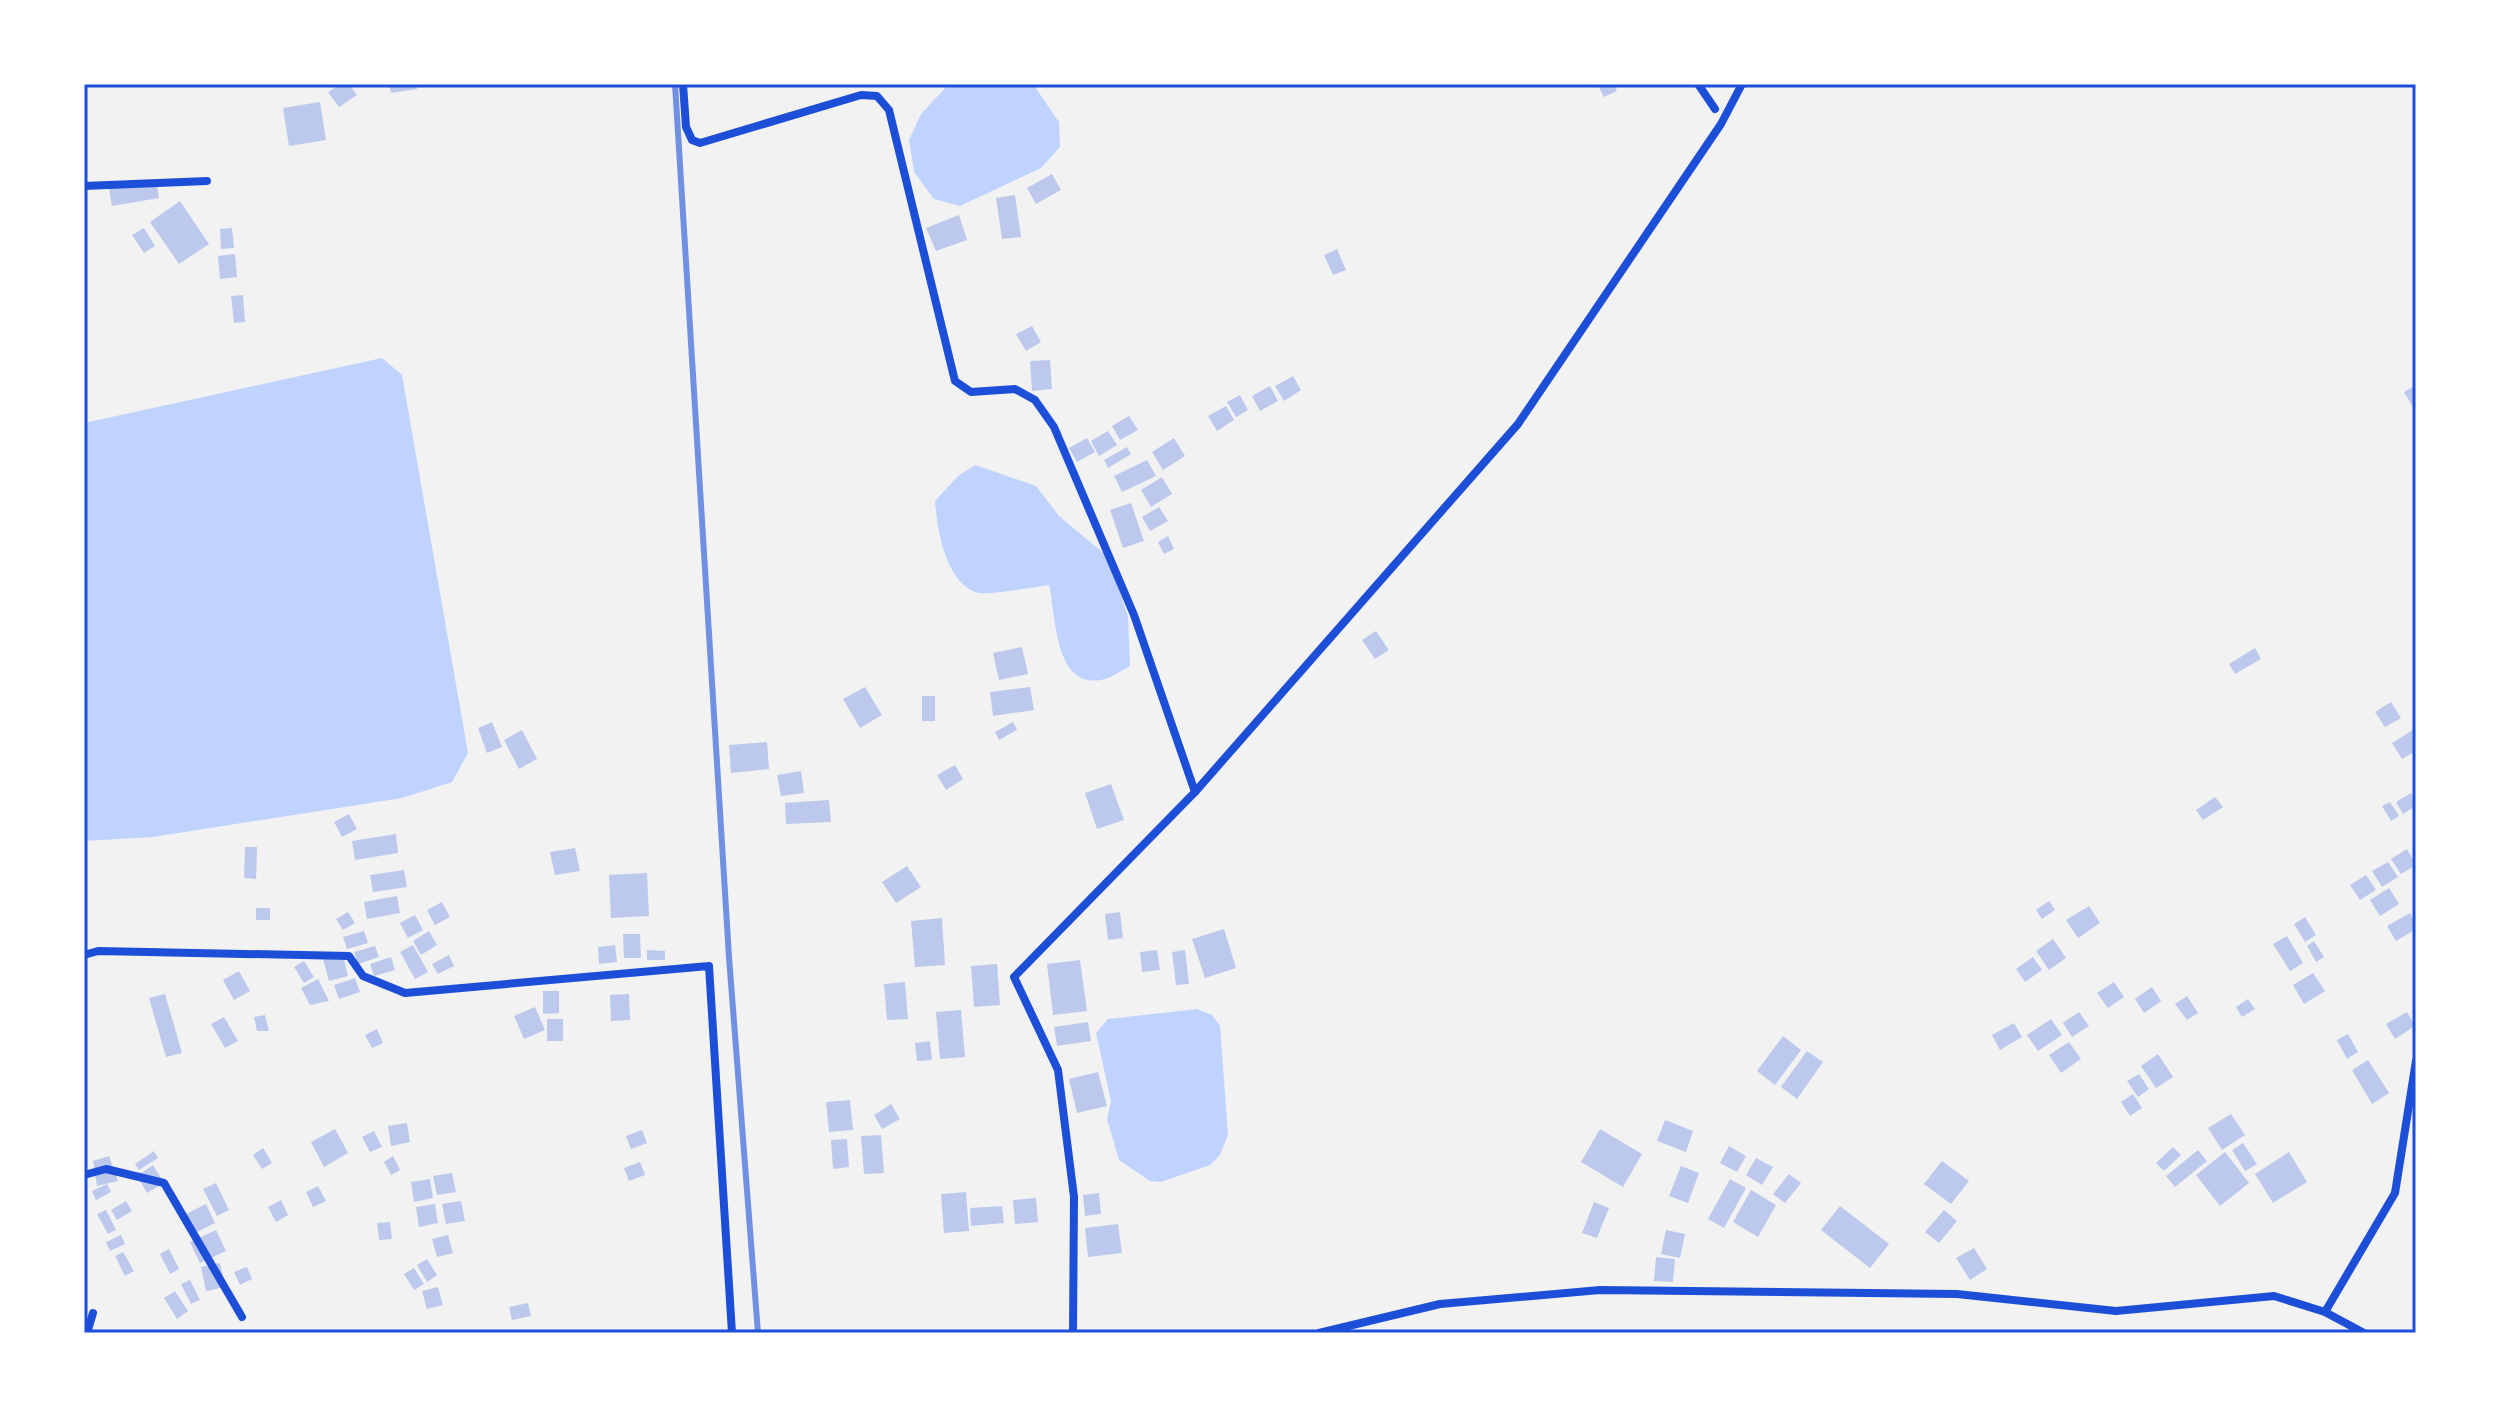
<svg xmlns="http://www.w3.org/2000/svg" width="2500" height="1417" font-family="'Open Sans',sans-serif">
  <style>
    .water { fill: #bfd3fe }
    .building { fill: #bdc9ec }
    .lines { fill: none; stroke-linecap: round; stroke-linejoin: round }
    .minor { stroke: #1d4ed8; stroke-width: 8 }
    .rail { stroke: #7290e2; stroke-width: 6 }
    .neatline { fill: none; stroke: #1d4ed8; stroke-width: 3 }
  </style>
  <rect width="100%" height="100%" fill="#f2f2f2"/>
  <g class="water">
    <path d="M949,84H1033L1059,122L1060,147L1041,168L960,206L934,199L914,172L909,140L921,114Z"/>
    <path d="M382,358L402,375L468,753L452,782L402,798L153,837L84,841V423Z"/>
    <path d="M975,465L1036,486L1059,516L1107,556L1128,616L1130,666C1121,671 1111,678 1101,680C1054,688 1056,615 1049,585C1037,587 988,595 979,593C946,585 937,530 935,501L958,476Z"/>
    <path d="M1197,1009L1212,1015L1220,1026L1228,1135L1220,1155L1210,1165L1161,1182L1150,1181L1119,1160L1107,1119L1111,1101L1096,1033L1108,1019Z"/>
  </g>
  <g class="building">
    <path d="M340,84H349L357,95L339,107L328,92Z"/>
    <path d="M389,84H417V89L391,93Z"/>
    <path d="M1597,84H1614L1617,91L1604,97Z"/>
    <path d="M320,102L326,140L289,146L283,108Z"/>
    <path d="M1052,174L1061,190L1036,204L1027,188Z"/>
    <path d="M156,180L159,198L112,206L109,188Z"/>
    <path d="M1015,195L1021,237L1002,239L996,198Z"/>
    <path d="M180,201L209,244L179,264L150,222Z"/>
    <path d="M959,215L967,240L936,251L926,228Z"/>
    <path d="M144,228L155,246L144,253L132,235Z"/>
    <path d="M232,228L234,248L221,249L220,229Z"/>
    <path d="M1337,249L1346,270L1333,275L1324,255Z"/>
    <path d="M235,254L237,277L220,279L218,256Z"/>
    <path d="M243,295L245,322L234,323L231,296Z"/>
    <path d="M1032,326L1041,342L1026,351L1016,334Z"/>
    <path d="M1050,360L1052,389L1032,391L1030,361Z"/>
    <path d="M1293,376L1301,390L1284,401L1275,386Z"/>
    <path d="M2416,385V412L2404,392Z"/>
    <path d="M1270,386L1278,401L1260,411L1252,396Z"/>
    <path d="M1240,395L1248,410L1236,417L1227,402Z"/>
    <path d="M1226,406L1234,420L1217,431L1208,416Z"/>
    <path d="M1129,416L1138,430L1120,440L1112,426Z"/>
    <path d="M1108,431L1117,445L1099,456L1091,441Z"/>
    <path d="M1087,438L1095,452L1077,462L1069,448Z"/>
    <path d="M1174,438L1185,456L1163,470L1152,452Z"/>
    <path d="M1127,447L1131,454L1108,468L1104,460Z"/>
    <path d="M1147,460L1156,476L1122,492L1114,476Z"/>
    <path d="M1162,477L1172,494L1151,507L1141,490Z"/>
    <path d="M1131,503L1144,541L1123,548L1110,510Z"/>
    <path d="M1159,507L1168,521L1150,531L1142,517Z"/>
    <path d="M1168,536L1174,549L1164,554L1158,542Z"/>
    <path d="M1376,631L1389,650L1375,659L1362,640Z"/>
    <path d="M1022,647L1028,674L999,680L993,653Z"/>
    <path d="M2255,648L2261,659L2235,674L2229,664Z"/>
    <path d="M865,687L882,715L860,728L843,699Z"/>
    <path d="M1030,687L1034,710L993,716L990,692Z"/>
    <rect x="922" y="696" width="13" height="25"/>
    <path d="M2391,702L2401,718L2385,727L2375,712Z"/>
    <path d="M492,722L502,747L487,753L478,728Z"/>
    <path d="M1013,722L1017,730L999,740L995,732Z"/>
    <path d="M2416,728V751L2402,759L2392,743Z"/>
    <path d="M522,730L537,759L519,769L504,740Z"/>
    <path d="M767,742L769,769L731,773L729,745Z"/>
    <path d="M955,765L963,779L946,790L937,775Z"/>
    <path d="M801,771L804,793L781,796L777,775Z"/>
    <path d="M1111,784L1124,820L1097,829L1085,793Z"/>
    <path d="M2411,793L2416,806L2403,814L2396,802Z"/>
    <path d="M2215,797L2223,807L2203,820L2196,810Z"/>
    <path d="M829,800L831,822L786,824L785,803Z"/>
    <path d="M2390,802L2399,816L2391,821L2382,806Z"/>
    <path d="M349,814L357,829L342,837L334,822Z"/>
    <path d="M396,834L398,853L355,860L352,841Z"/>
    <path d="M245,847H257L256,879L244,878Z"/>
    <path d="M575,848L580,871L555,875L550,852Z"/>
    <path d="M2407,849L2416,865L2401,874L2391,859Z"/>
    <path d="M2388,862L2398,877L2382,887L2372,871Z"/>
    <path d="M907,866L921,887L896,903L882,882Z"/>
    <path d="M404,870L407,887L373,892L370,875Z"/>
    <path d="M647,873L649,916L611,918L609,875Z"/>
    <path d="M2366,875L2376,890L2360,900L2350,885Z"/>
    <path d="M2389,888L2399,904L2380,916L2370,900Z"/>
    <path d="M397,896L400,913L367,919L364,902Z"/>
    <path d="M2049,901L2055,910L2042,919L2036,910Z"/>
    <path d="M442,902L450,917L435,925L427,910Z"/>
    <path d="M2089,906L2100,923L2078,938L2066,920Z"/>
    <rect x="256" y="908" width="14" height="12"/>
    <path d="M348,912L355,923L343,930L336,919Z"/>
    <path d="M1120,912L1123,938L1108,940L1105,914Z"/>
    <path d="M2410,913L2416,923V929L2396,941L2387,926Z"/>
    <path d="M415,915L423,930L408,938L400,923Z"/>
    <path d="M2305,917L2316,935L2305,942L2294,924Z"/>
    <path d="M942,918L945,965L915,967L911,921Z"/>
    <path d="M1224,929L1236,968L1205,978L1192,939Z"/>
    <path d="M364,931L368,943L347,949L343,937Z"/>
    <path d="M429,931L437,945L421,955L413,941Z"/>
    <path d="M623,934H640L641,958H624Z"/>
    <path d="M2287,936L2303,963L2290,971L2273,944Z"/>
    <path d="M2053,939L2066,958L2049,970L2036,951Z"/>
    <path d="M2314,941L2324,957L2316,962L2307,946Z"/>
    <path d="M413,945L428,972L415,979L400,952Z"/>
    <path d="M615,945L617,962L599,964L598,947Z"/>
    <path d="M375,946L379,957L358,964L354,952Z"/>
    <path d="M647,950L665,951V960H647Z"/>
    <path d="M1157,950L1160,970L1142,972L1140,952Z"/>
    <path d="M1185,950L1189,984L1176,985L1172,952Z"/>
    <path d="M449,955L454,966L438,974L432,964Z"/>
    <path d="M391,957L395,970L374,976L370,964Z"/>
    <path d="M2033,957L2042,970L2025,982L2016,969Z"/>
    <path d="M323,959L344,960L348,976L329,981Z"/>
    <path d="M1080,960L1087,1011L1053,1015L1047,964Z"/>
    <path d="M304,961L314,977L304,983L294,967Z"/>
    <path d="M997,964L1000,1005L974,1007L971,966Z"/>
    <path d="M239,971L250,991L234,1000L223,980Z"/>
    <path d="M2313,973L2325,991L2304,1004L2293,985Z"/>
    <path d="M355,978L360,992L339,999L334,985Z"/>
    <path d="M318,979L329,1001L310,1005L301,988Z"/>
    <path d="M905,982L908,1019L887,1020L884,984Z"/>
    <path d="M2114,982L2124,997L2108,1008L2097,993Z"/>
    <path d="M2152,987L2161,1001L2144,1013L2135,999Z"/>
    <path d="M543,991H559V1013L543,1014Z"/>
    <path d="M165,994L182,1053L166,1057L149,998Z"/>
    <path d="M629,994L630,1020L611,1021L610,995Z"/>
    <path d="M2187,996L2198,1013L2187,1020L2175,1004Z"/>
    <path d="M2248,999L2255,1009L2242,1017L2236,1007Z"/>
    <path d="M535,1007L545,1030L524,1039L514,1016Z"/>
    <path d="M961,1010L965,1057L940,1059L936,1012Z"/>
    <path d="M2079,1012L2089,1026L2072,1037L2063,1023Z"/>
    <path d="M2407,1012L2415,1026L2395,1039L2386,1024Z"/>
    <path d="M265,1015L269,1031H257L254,1017Z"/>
    <path d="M224,1017L238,1041L225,1048L211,1024Z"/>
    <rect x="547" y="1019" width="16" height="22"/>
    <path d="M2051,1019L2062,1035L2038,1051L2027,1035Z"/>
    <path d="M1088,1022L1091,1041L1057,1046L1054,1027Z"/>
    <path d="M2014,1023L2022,1037L2000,1050L1992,1035Z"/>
    <path d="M377,1029L383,1043L372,1048L365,1035Z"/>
    <path d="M2348,1034L2358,1052L2347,1059L2337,1040Z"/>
    <path d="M1783,1036L1801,1050L1775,1085L1757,1071Z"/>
    <path d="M930,1041L932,1060L917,1061L915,1043Z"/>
    <path d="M2069,1042L2081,1059L2061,1073L2049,1055Z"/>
    <path d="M1807,1051L1823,1062L1797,1099L1781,1087Z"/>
    <path d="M2158,1054L2173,1077L2156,1088L2141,1066Z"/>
    <path d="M2368,1060L2389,1093L2372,1104L2352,1070Z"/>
    <path d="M1098,1072L1107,1106L1077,1113L1069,1079Z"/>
    <path d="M2139,1074L2149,1089L2138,1097L2127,1081Z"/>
    <path d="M2133,1094L2142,1108L2130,1116L2121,1102Z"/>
    <path d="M850,1100L853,1130L829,1132L826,1102Z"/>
    <path d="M891,1104L900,1119L882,1129L874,1115Z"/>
    <path d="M2231,1114L2245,1135L2222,1150L2208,1128Z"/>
    <path d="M1665,1120L1693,1131L1686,1152L1657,1141Z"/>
    <path d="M407,1123L410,1142L391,1146L388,1126Z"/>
    <path d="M335,1129L348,1153L324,1167L311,1142Z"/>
    <path d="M1600,1129L1642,1154L1623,1187L1581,1162Z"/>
    <path d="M642,1130L647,1143L631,1149L626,1136Z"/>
    <path d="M374,1131L382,1147L370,1152L362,1137Z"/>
    <path d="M881,1135L884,1173L864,1174L861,1136Z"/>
    <path d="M847,1139L849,1167L833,1169L831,1140Z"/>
    <path d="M2243,1143L2257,1164L2245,1171L2232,1150Z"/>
    <path d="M1729,1146L1746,1156L1737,1172L1720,1163Z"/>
    <path d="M2173,1147L2181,1155L2164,1171L2156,1163Z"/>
    <path d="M263,1148L272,1163L262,1169L253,1155Z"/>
    <path d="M2198,1150L2207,1161L2175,1187L2166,1176Z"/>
    <path d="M154,1151L158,1158L139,1170L135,1164Z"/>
    <path d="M2225,1152L2249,1183L2220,1206L2196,1175Z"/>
    <path d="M2289,1152L2307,1182L2273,1203L2255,1174Z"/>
    <path d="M109,1156L118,1181L97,1186L93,1161Z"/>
    <path d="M393,1156L400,1170L391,1175L384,1162Z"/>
    <path d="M1756,1158L1773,1167L1762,1185L1746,1175Z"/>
    <path d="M1942,1161L1969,1181L1951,1204L1924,1184Z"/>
    <path d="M640,1162L645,1175L629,1181L624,1168Z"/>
    <path d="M153,1165L164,1183L147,1193L137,1176Z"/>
    <path d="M1681,1166L1699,1173L1688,1203L1669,1196Z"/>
    <path d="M452,1173L456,1192L437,1195L433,1176Z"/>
    <path d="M1789,1174L1801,1183L1785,1203L1773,1194Z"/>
    <path d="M430,1179L433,1198L414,1202L411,1182Z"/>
    <path d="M1730,1179L1746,1188L1724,1228L1708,1219Z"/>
    <path d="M216,1183L229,1210L217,1216L203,1189Z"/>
    <path d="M107,1184L111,1192L96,1200L92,1191Z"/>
    <path d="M318,1186L326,1201L313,1207L306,1192Z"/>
    <path d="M1751,1190L1776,1205L1758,1237L1733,1222Z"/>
    <path d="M966,1192L969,1231L944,1233L941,1194Z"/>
    <path d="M1099,1193L1101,1214L1085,1216L1083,1195Z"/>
    <path d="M1036,1198L1038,1222L1015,1224L1013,1200Z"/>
    <path d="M281,1200L288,1215L276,1222L268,1207Z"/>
    <path d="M126,1201L132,1211L117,1220L111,1210Z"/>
    <path d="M461,1201L465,1221L446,1224L442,1204Z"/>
    <path d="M1594,1202L1609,1208L1597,1238L1582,1233Z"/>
    <path d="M206,1204L215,1223L191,1235L182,1216Z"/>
    <path d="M435,1204L438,1223L419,1227L416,1207Z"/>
    <path d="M1002,1206L1004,1223L971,1226L970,1208Z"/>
    <path d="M1840,1206L1889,1244L1870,1268L1821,1230Z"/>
    <path d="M106,1210L116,1230L108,1234L97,1214Z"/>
    <path d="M1944,1210L1957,1221L1939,1243L1925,1232Z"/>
    <path d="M390,1222L392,1239L379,1240L377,1223Z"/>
    <path d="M1118,1224L1122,1253L1088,1257L1085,1228Z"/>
    <path d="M216,1230L226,1251L200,1263L190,1242Z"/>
    <path d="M1666,1230L1685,1234L1680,1258L1661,1254Z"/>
    <path d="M121,1235L125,1244L110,1251L106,1242Z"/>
    <path d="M448,1235L453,1253L437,1257L432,1239Z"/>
    <path d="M1974,1248L1987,1269L1970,1280L1956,1258Z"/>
    <path d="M169,1249L179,1269L170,1274L160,1254Z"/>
    <path d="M123,1252L134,1271L125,1276L115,1256Z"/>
    <path d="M1656,1257L1675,1259L1673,1282L1654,1281Z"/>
    <path d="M427,1259L437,1275L427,1282L417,1265Z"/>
    <path d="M220,1263L225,1287L206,1291L201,1267Z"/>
    <path d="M247,1267L252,1279L240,1285L234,1272Z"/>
    <path d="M414,1268L424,1284L414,1290L404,1274Z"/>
    <path d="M190,1280L200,1300L191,1304L181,1284Z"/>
    <path d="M438,1287L443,1305L427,1309L422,1291Z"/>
    <path d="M175,1291L188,1311L177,1319L164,1298Z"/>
    <path d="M528,1303L531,1316L512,1320L509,1307Z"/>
  </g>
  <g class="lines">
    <g class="minor">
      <path d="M683,84L686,127L692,140L700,143L861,95L877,96L889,110L955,381L971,392L1015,389L1035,400L1054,427L1134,615L1195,792"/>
      <path d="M1698,84L1715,109"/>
      <path d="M84,186L207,181"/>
      <path d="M84,955L98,951L349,956L363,976L405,993L709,966L732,1333"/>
      <path d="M84,1175L106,1169L164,1183L242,1317"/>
      <path d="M2325,1312L2395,1193L2416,1061"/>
      <path d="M87,1333L93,1313"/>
      <path d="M1073,1333L1074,1197L1058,1070L1014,977L1195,792L1518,424L1721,124L1742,84"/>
      <path d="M1319,1333L1440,1304L1600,1290L1957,1294L2116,1311L2274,1296L2325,1312L2364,1333"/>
    </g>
    <path class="rail" d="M675,84L729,957L758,1333"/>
  </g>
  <rect width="2500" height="1417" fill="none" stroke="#ffffff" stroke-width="172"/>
  <rect x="86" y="86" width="2328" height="1245" class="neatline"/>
</svg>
